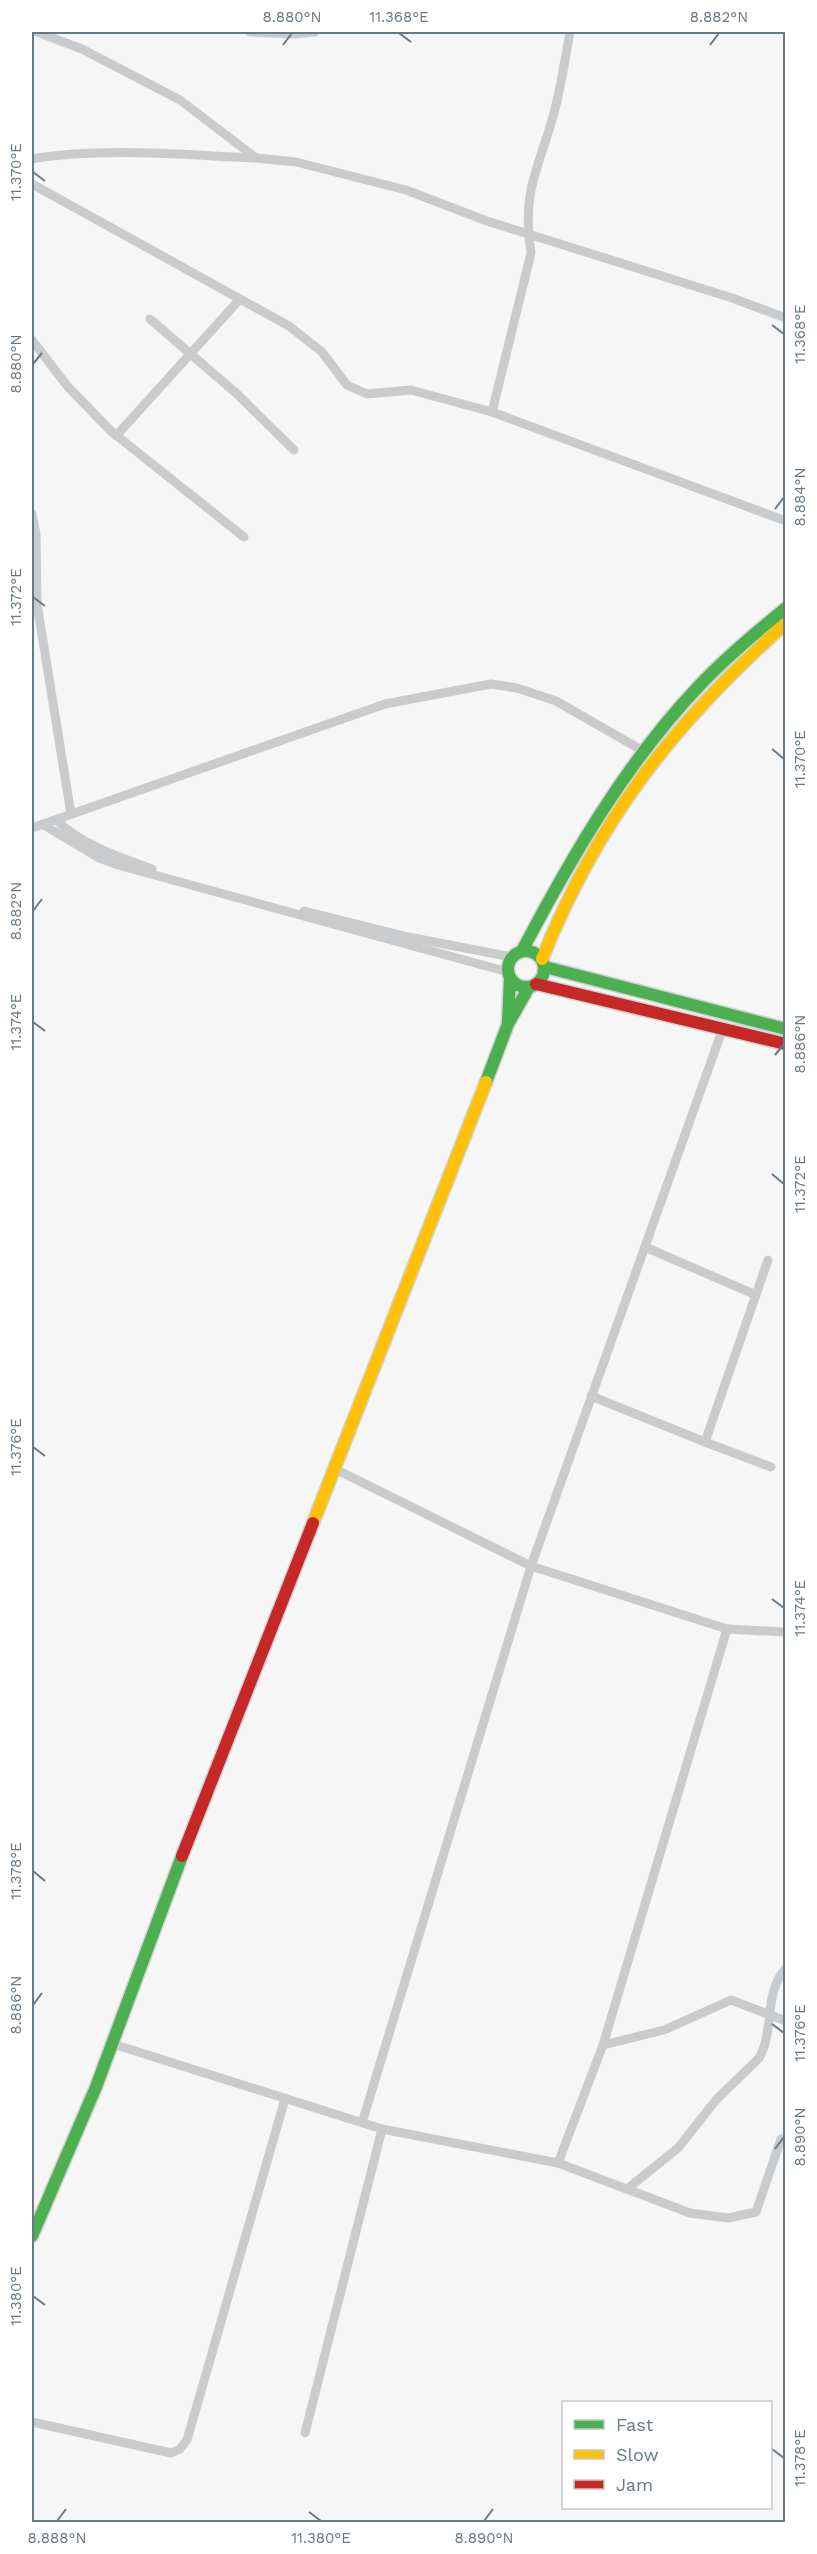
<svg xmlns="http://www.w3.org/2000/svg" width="817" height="2554" font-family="'Work Sans',sans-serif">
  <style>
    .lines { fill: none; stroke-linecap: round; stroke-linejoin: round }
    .fast-casing { stroke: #d2d3d4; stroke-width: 15 }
    .slow-casing { stroke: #d2d3d4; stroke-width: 15 }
    .jam-casing { stroke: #d2d3d4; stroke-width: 15 }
    .street { stroke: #c9cbcc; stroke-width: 9 }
    .fast { stroke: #4caf50; stroke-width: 12 }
    .slow { stroke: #ffc107; stroke-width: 12 }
    .jam { stroke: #c62828; stroke-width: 12 }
    .ticks { fill: none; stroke: #697983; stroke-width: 2 }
    .neatline { fill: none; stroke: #697983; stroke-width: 2 }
    .ticks-label { font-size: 15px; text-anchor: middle; fill: #697983 }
  </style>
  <rect width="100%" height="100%" fill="#f6f6f6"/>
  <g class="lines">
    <g class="fast-casing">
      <g id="fast">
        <circle cx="526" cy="969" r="18"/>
        <path d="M522,951C571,858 625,764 698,687C725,658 755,633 786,608"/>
        <path d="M545,967L786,1029"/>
        <path d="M508,1022L510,978"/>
        <path d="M486,1082L508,1024L529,987"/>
        <path d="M32,2236L96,2087L182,1856"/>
      </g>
    </g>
    <g class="slow-casing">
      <g id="slow">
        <path d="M542,959C598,819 674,723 786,623"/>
        <path d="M313,1523L486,1082"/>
      </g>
    </g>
    <g class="jam-casing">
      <g id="jam">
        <path d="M536,984L786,1044"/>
        <path d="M182,1856L313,1523"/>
      </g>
    </g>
    <g class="street">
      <path d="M37,32L82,49L180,100L256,158L296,162L406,190L487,221L732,298L786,318"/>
      <path d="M250,32L293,34L315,32"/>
      <path d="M32,159C103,147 183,155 256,158"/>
      <path d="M32,184L289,326L322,352L347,385L367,394L411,390L492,412L786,521"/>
      <path d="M150,319L236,393L294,450"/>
      <path d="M32,340L68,387L112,432L244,537"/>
      <path d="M492,412L531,253C521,192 539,168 554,113C561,87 565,59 570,32"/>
      <path d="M116,436L240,299"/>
      <path d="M32,514L36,534L37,604L71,814"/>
      <path d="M56,820C84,846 117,856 152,869"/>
      <path d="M42,824L99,858L118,865L508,972"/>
      <path d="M32,828L385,704L491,684L517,688L556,701L645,752"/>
      <path d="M304,911L408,937L512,957"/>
      <path d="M645,1247L756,1295"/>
      <path d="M768,1260L705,1442L771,1467"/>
      <path d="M591,1396L705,1442"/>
      <path d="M335,1469L531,1566L727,1629L603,2045L558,2163"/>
      <path d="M727,1629L786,1632"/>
      <path d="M113,2044L382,2129L558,2163L690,2213L728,2218L756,2212L781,2139L786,2140"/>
      <path d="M603,2045L664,2030L731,2000L786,2021"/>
      <path d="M362,2123L531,1566L723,1028"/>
      <path d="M627,2189L678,2148L716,2100L759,2058C775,2031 763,1993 786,1968"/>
      <path d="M32,2422L171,2453L180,2449L187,2440L285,2099"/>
      <path d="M305,2433L382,2129"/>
    </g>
    <use href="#fast" class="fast"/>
    <use href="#slow" class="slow"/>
    <use href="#jam" class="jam"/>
  </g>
  <path class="ticks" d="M399,33L411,42M283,45L292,33M710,45L719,33M33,172L45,181M772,325L784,334M33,364L42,353M775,509L784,497M33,597L45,606M772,749L784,759M33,911L42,899M33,1022L45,1031M775,1055L784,1044M772,1174L784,1184M33,1447L45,1456M772,1599L784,1608M33,1871L45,1881M33,2005L42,1993M772,2024L784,2033M775,2149L784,2137M33,2296L45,2305M772,2449L784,2458M309,2512L321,2521M57,2521L66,2509M484,2521L493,2509"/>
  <rect width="817" height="2554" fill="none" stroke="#ffffff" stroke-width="66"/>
  <rect x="562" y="2401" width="210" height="108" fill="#ffffff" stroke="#c3c9cd" stroke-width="1.5"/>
  <rect x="574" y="2420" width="30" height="9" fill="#4caf50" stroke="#c3c9cd" stroke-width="1.5"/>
  <text x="616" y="2431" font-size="18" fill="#697983">Fast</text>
  <rect x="574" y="2450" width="30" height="9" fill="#ffc107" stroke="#c3c9cd" stroke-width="1.5"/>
  <text x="616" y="2461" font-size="18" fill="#697983">Slow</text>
  <rect x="574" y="2480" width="30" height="9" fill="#c62828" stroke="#c3c9cd" stroke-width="1.5"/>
  <text x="616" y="2491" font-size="18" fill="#697983">Jam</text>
  <rect x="33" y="33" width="751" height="2488" class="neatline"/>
  <g class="ticks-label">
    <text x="292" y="22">8.880°N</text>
    <text x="399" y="22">11.368°E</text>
    <text x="719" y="22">8.882°N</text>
    <text transform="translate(16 172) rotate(-90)" y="5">11.370°E</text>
    <text transform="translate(800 334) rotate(-90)" y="5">11.368°E</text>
    <text transform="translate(16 364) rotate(-90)" y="5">8.880°N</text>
    <text transform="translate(800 497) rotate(-90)" y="5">8.884°N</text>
    <text transform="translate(16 597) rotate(-90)" y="5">11.372°E</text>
    <text transform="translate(800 759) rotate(-90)" y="5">11.370°E</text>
    <text transform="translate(16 911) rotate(-90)" y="5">8.882°N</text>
    <text transform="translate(16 1022) rotate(-90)" y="5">11.374°E</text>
    <text transform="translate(800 1044) rotate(-90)" y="5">8.886°N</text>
    <text transform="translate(800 1184) rotate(-90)" y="5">11.372°E</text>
    <text transform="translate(16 1447) rotate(-90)" y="5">11.376°E</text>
    <text transform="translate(800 1608) rotate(-90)" y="5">11.374°E</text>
    <text transform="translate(16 1871) rotate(-90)" y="5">11.378°E</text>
    <text transform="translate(16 2005) rotate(-90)" y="5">8.886°N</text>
    <text transform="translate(800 2033) rotate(-90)" y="5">11.376°E</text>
    <text transform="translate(800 2137) rotate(-90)" y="5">8.890°N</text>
    <text transform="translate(16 2296) rotate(-90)" y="5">11.380°E</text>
    <text transform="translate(800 2458) rotate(-90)" y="5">11.378°E</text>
    <text x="57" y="2543">8.888°N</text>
    <text x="321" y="2543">11.380°E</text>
    <text x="484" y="2543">8.890°N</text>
  </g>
</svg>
